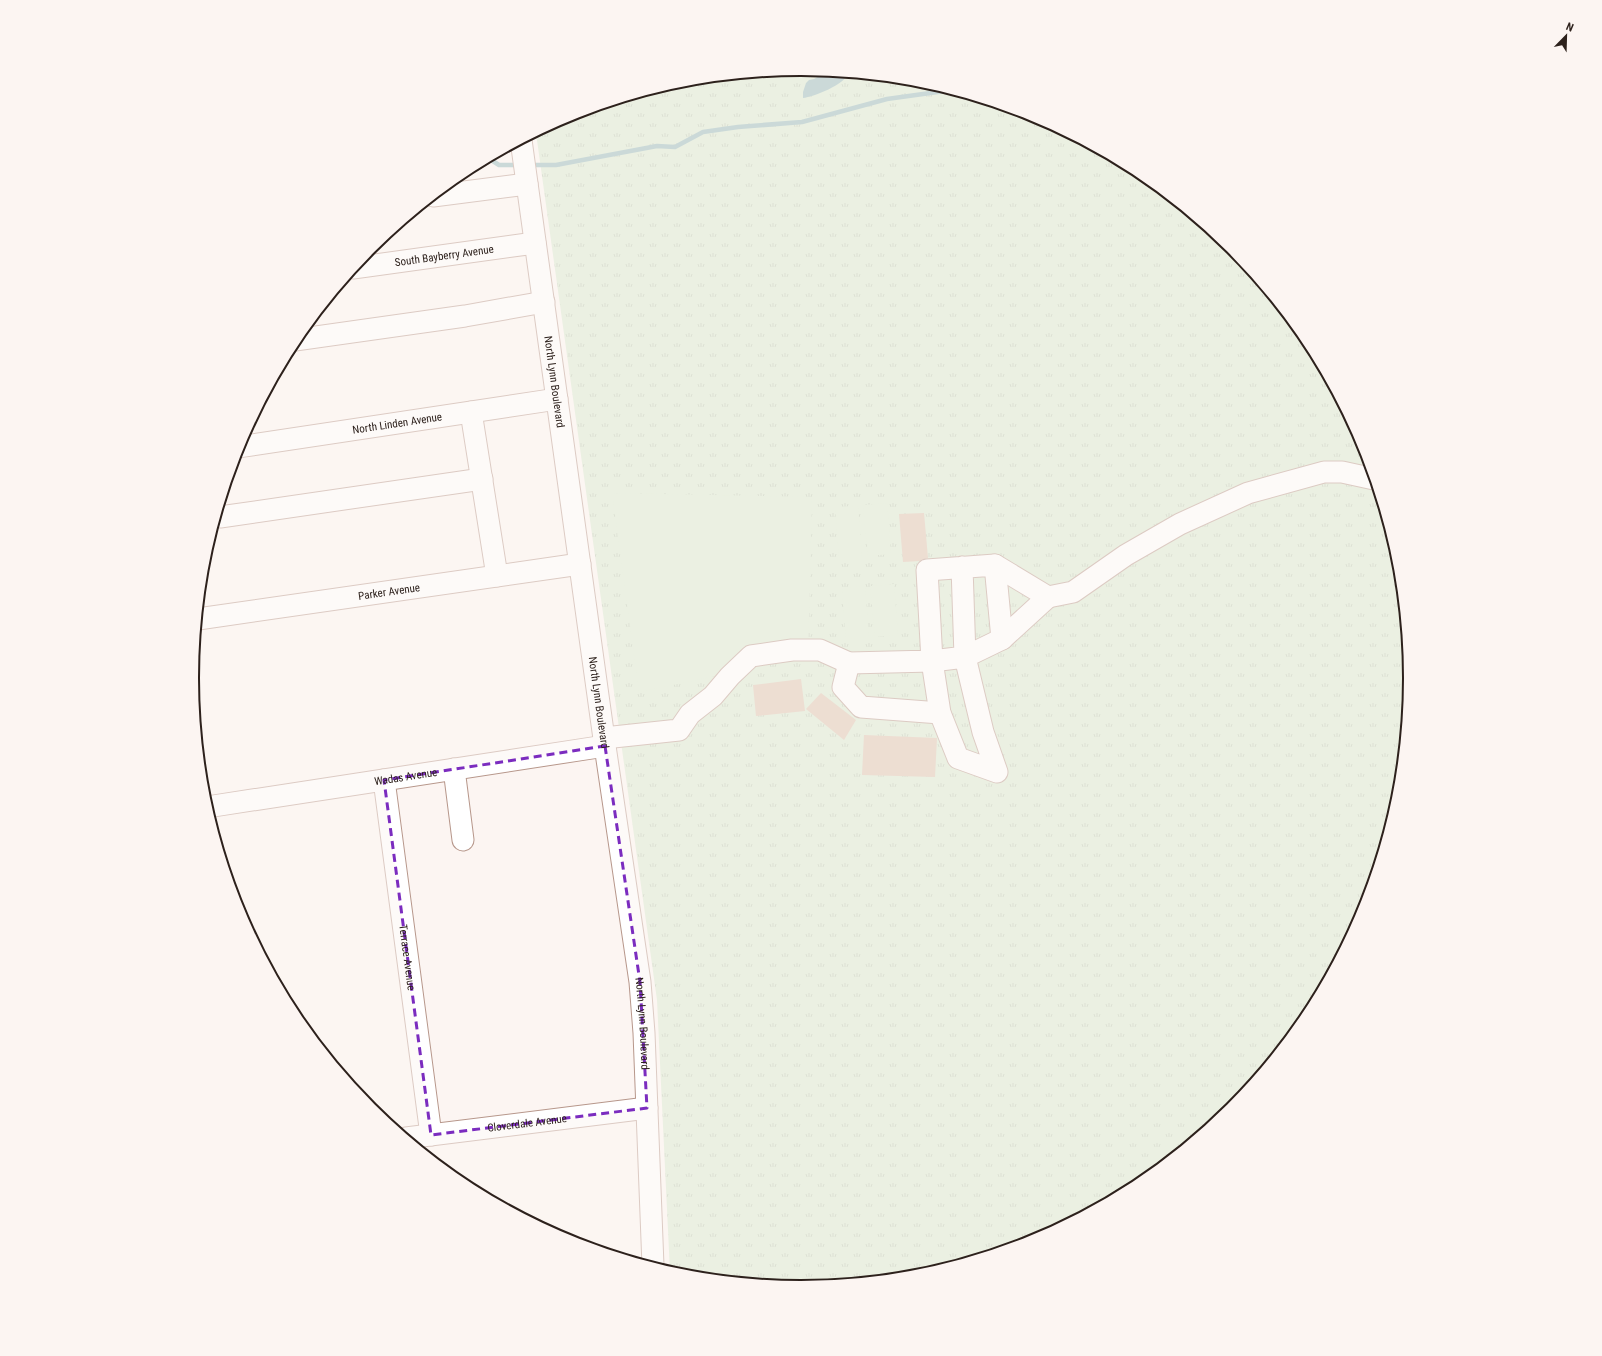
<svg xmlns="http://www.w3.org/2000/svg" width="1602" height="1356" font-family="'Roboto Condensed',sans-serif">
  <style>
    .grass { fill: url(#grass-tufts) }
    .pitch { fill: #d7e9ce }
    .water { fill: #90b7b9 }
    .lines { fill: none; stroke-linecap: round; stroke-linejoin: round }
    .stream { stroke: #90b7b9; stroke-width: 4.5 }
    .building { fill: #dcc0ac }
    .minor-casing { stroke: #b7978b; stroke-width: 23 }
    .minor { stroke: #fff; stroke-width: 21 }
    .marked { fill: none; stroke: #7b2cbf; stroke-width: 3; stroke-dasharray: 8 5; stroke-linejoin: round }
    .labels { text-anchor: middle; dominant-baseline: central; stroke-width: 3.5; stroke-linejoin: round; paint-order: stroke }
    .street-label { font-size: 11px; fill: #2d211c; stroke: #fcf5f2 }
    .rim { fill: none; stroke: #2d211c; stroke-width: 2 }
  </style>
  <defs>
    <pattern id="grass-tufts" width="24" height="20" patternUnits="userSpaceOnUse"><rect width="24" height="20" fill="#d7e9ce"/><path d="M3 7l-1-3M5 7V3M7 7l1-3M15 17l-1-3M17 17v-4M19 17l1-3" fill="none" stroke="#b9c8b0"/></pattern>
  </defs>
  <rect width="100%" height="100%" fill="#fcf5f2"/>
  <path class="grass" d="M801,69L920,81L1034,115L1140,172L1232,248L1307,340L1364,445L1398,559L1410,678L1398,797L1364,911L1307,1017L1231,1109L1139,1184L1034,1241L920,1275L801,1287L682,1275L670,1272L657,1000L536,133L568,115L682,81Z"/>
  <g class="pitch">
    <path d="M612,493L812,497L808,657L639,692Z"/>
    <path d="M887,503L891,554L868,556L863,505Z"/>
    <path d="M858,506L862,557L839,558L835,507Z"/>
    <path d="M894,584L898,635L875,637L870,586Z"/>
    <path d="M865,586L869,637L846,639L842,588Z"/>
  </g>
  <path class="water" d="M827,72L848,74C845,84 814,97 803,98V92L806,83L809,80L814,79Z"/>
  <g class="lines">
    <g class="stream">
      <path d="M488,158L499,165H518"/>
      <path d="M530,165H556L657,146L675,147L703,132L738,127L802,122L887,99L952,90"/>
    </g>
  </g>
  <g class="building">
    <path d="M924,513L928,558L920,561L903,562L899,514Z"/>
    <path d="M801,679L805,711L756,716L753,685Z"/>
    <path d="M821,693L856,720L844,740L806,709Z"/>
    <path d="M864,735L937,738L935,777L862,775Z"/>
  </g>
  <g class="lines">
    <g class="minor-casing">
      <g id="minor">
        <path id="s1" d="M521,140L605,746L640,982L644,1033L653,1266"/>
        <path d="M433,196L527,184"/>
        <path id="s2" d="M353,268L535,243"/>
        <path d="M295,340L465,316L544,302"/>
        <path d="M471,412L497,576"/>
        <path id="s3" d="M238,447L557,399"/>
        <path d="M220,517L482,479"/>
        <path d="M995,565L1048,597L1002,639"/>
        <path d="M1048,597L1073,592L1126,555L1180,524L1248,493L1324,472H1342L1374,479"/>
        <path id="s4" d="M198,619L580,564"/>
        <path d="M849,663L843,687L861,707L940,713"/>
        <path d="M604,738L679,730L690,714L713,696L730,676L751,656L792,650H820L849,663L932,661L965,657L1002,639L995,565L927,570L932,661L940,713L958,758L997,772L983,732L965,657L962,567"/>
        <path d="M454,769L463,840"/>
        <path id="s5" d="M384,780L431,1135"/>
        <path id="s6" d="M207,807L605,746"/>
        <path id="s7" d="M406,1138L647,1108"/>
      </g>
    </g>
    <use href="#minor" class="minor"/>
  </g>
  <path d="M0 0H1602V1356H0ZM605,746L640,982L647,1108L431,1135L384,780Z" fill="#fcf5f2" fill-opacity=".55" fill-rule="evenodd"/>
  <path class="marked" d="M605,746L640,982L647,1108L431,1135L384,780Z"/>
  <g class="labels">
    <g class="street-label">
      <text stroke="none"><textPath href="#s2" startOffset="92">South Bayberry Avenue</textPath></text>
      <text stroke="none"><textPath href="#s1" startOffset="244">North Lynn Boulevard</textPath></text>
      <text stroke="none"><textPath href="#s3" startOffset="161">North Linden Avenue</textPath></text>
      <text stroke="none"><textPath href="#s4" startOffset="193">Parker Avenue</textPath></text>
      <text stroke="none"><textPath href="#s1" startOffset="568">North Lynn Boulevard</textPath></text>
      <text stroke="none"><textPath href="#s6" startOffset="201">Wadas Avenue</textPath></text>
      <text stroke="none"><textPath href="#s5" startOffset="179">Terrace Avenue</textPath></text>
      <text stroke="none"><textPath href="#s1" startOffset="892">North Lynn Boulevard</textPath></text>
      <text stroke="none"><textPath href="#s7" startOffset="122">Cloverdale Avenue</textPath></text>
    </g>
  </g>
  <path d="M0 0H1602V1356H0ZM199 678a602 602 0 1 1 1204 0a602 602 0 1 1-1204 0Z" fill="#fcf5f2" fill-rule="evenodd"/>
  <path class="rim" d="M199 678a602 602 0 1 1 1204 0a602 602 0 1 1-1204 0Z"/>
  <g transform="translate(1566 36) rotate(23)" stroke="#fcf5f2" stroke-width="3" paint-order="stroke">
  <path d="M0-3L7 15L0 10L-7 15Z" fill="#2d211c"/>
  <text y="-6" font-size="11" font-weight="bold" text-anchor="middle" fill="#2d211c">N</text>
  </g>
</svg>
